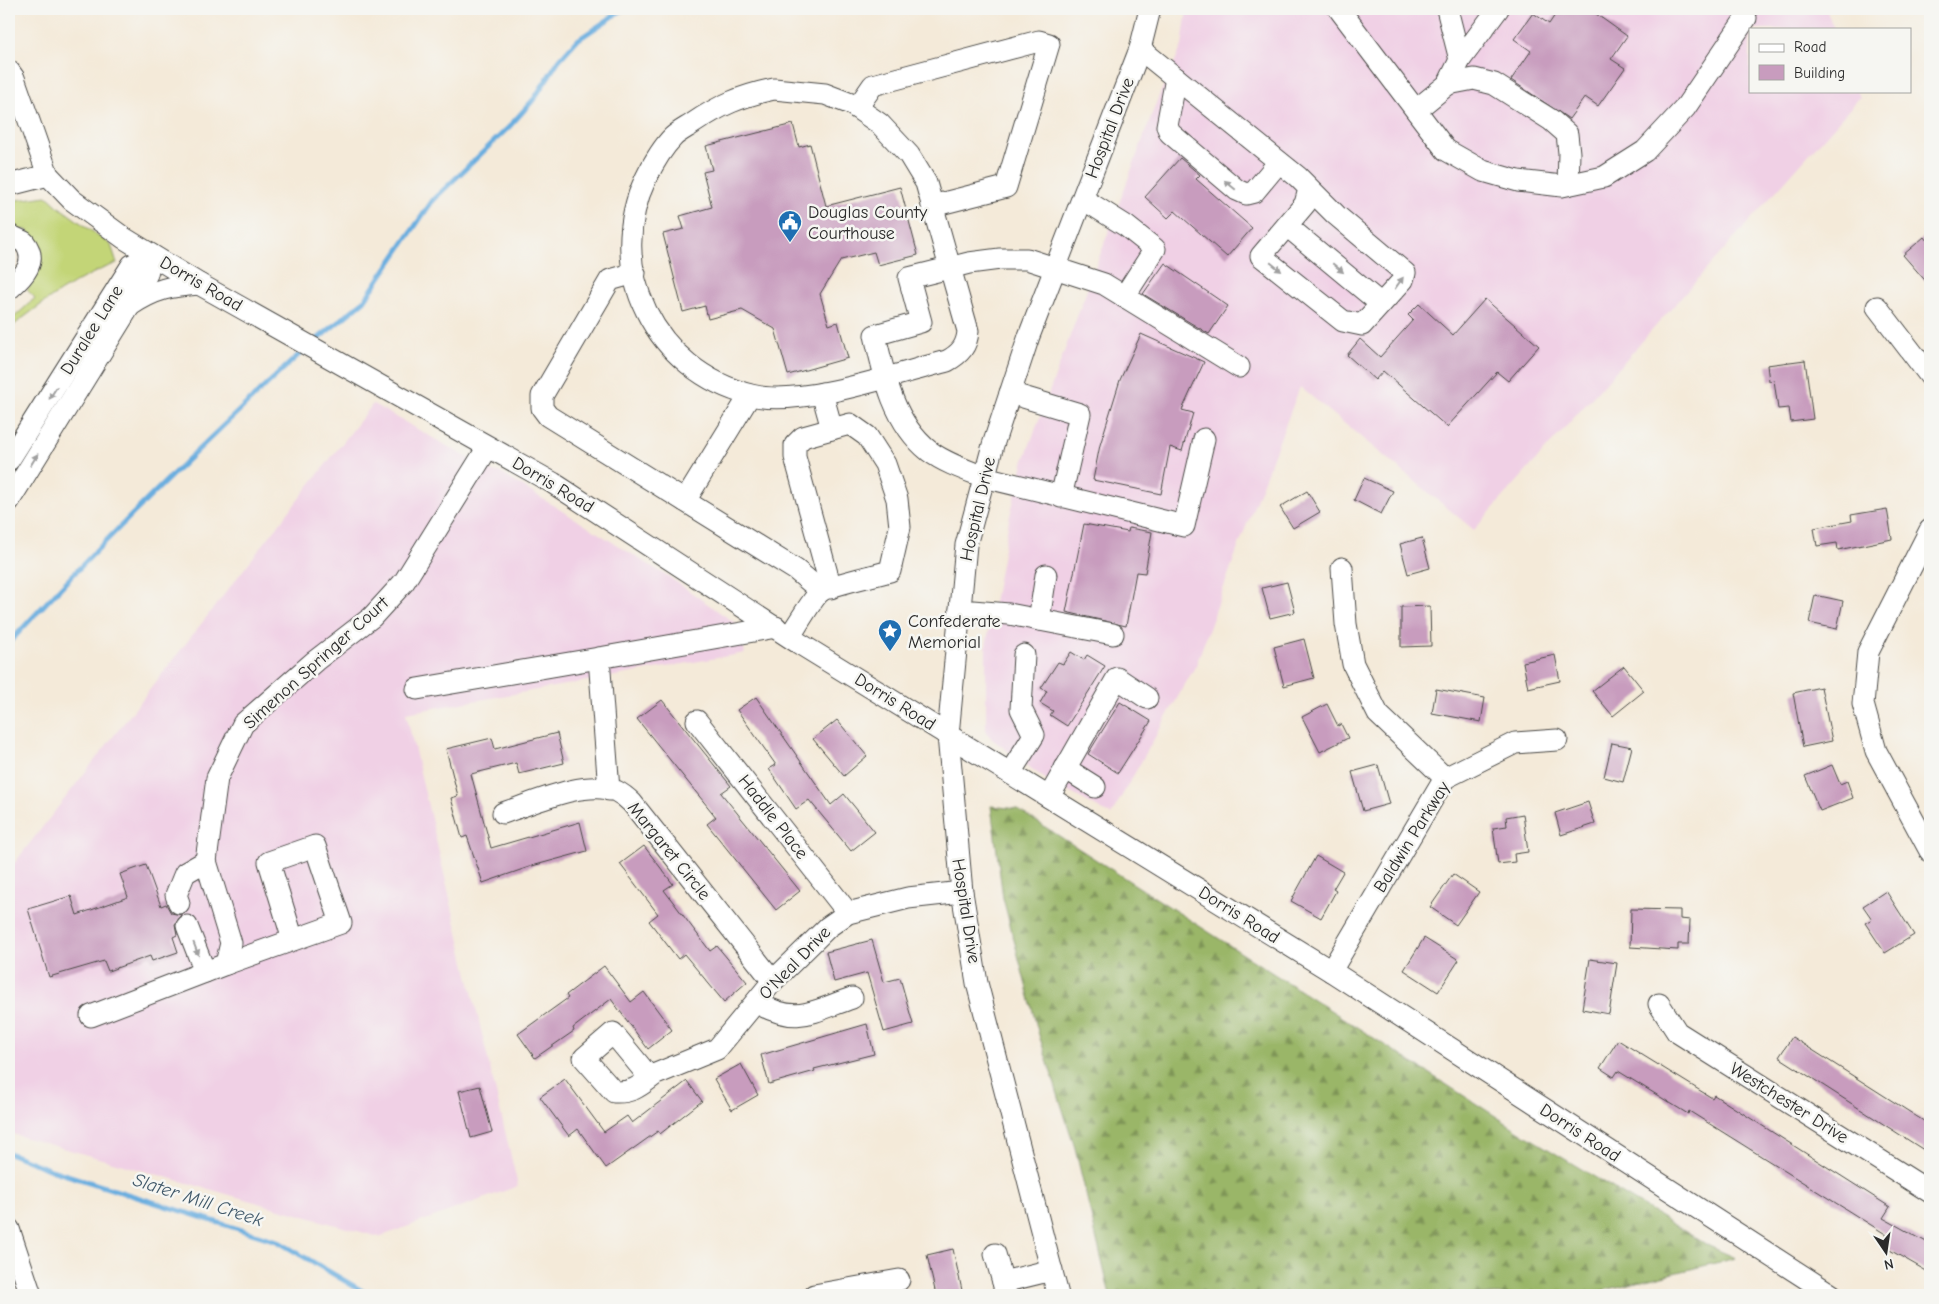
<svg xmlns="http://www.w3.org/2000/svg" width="1939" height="1304" font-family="'Comic Neue',sans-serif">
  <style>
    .built { fill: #f0d0e5 }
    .grass { fill: #c3d577; stroke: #778051 }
    .forest { fill: url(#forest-firs); stroke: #62704a }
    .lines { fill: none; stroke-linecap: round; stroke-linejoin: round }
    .stream { stroke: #6aaedf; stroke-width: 5 }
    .building { fill: #c89cbe }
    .minor-casing { stroke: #494845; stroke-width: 23 }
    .minor { stroke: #fff; stroke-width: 21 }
    .oneway { fill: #a0a0a0 }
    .labels { text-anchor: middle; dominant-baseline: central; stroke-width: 5; stroke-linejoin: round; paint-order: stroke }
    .street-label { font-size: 18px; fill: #2b2b2b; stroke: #f6f6f2 }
    .poi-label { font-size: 18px; fill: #2b2b2b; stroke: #f6f6f2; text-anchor: start }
    .water-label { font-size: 19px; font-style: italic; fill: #41596a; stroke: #f6f6f2 }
  </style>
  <defs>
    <pattern id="forest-firs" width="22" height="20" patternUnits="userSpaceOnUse" patternTransform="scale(1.25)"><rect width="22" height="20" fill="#9ab668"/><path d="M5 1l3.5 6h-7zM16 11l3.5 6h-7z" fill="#7e9456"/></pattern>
  </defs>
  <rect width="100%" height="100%" fill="#f6f6f2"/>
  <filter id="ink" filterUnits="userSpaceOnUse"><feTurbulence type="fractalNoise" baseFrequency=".02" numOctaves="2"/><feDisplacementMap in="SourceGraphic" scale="10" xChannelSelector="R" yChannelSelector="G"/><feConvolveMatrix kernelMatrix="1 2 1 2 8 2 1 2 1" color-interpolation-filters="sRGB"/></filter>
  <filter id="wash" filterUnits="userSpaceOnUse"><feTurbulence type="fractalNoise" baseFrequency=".0096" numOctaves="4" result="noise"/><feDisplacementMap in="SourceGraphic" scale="20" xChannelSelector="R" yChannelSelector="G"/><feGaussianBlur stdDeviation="1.12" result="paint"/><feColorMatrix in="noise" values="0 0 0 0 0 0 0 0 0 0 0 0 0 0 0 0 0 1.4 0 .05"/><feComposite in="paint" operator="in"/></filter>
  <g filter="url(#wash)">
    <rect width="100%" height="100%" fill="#f4ead9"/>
    <g class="built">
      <path d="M1187,9H1826L1834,29H1750V91H1857L1860,97L1474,530L1300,387L1240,542L1196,665L1111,815L1044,778L992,739L986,732V646L1009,520L1023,463L1158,98L1182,46Z"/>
      <path d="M373,404L493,472H499L669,577L738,625L745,653L406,713L518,1186L379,1237L9,1133V870Z"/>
    </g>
    <path class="grass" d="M47,196L59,207L111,245L117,263C76,278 43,302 9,329V322L35,298L27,290C47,264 44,256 27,230L9,229V201Z"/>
    <path class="forest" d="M991,806L1017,809L1525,1135L1709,1246L1736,1258L1584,1295H1110L1075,1148L1039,1035L1003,898Z"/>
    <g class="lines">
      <g class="stream">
        <path d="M314,342L364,301L433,200L509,127L534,99L559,60L576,41L624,9"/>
        <path d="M9,643C103,540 203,443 305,349"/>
        <path d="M9,1153L51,1170L277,1241L369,1295"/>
      </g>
    </g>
    <g id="blocks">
      <g class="building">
        <path d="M1559,9H1589L1627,36L1611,59L1625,68L1598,106L1585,97L1569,119L1511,80L1531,51L1514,39L1533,13L1549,24Z"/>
        <path d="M793,124L799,147L810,144L826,206L900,187L918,255L878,265L874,252L841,260L820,294L829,325L838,322L848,358L788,375L775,329L742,310L708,319L705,306L683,312L663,234L684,229L680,216L712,207L703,172L712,170L706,146Z"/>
        <path d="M1180,158L1200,175L1196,179L1252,228L1227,257L1175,211L1168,218L1145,197Z"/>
        <path d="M1924,237L1930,245V286L1903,255Z"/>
        <path d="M1165,263L1228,306L1209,334L1143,294Z"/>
        <path d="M1485,299L1539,346L1508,381L1497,372L1447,427L1383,371L1375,380L1347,355L1360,339L1380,357L1413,320L1408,315L1419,304L1453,335Z"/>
        <path d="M1141,334L1204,362L1182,410L1193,413L1182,451L1170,447L1161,494L1093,480L1100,445L1120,380Z"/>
        <path d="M1805,360L1813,419L1791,422L1789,408L1778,409L1774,380L1769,381L1767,365Z"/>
        <path d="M1364,478L1393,491L1381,514L1354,500Z"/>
        <path d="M1307,491L1320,512L1293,528L1280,507Z"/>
        <path d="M1887,509L1892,539L1838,550L1837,543L1817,546L1814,528L1852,521L1851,515Z"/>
        <path d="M1084,524L1128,532L1129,528L1152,532L1145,573L1136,572L1126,626L1066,612Z"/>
        <path d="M1422,538L1430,568L1408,574L1400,544Z"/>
        <path d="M1287,582L1295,612L1270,618L1262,588Z"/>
        <path d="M1815,595L1843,601L1837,629L1809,623Z"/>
        <path d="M1430,606L1431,646L1401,647V607Z"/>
        <path d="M1304,639L1314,678L1284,686L1274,647Z"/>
        <path d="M1071,652L1084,660L1087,655L1105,666L1067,726L1050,715L1053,711L1040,703L1047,691L1041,688L1058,662L1063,664Z"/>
        <path d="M1555,655L1560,681L1528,688L1523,662Z"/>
        <path d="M1624,666L1644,691L1613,716L1592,691Z"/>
        <path d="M1821,687L1832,741L1803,747L1793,693Z"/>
        <path d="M1436,689L1485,698L1481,722L1432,713Z"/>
        <path d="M756,697L831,805L844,794L875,832L851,851L809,800L796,809L769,769L776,765L737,710Z"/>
        <path d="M662,700L731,786L721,793L800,891L776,910L707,824L716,817L637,719Z"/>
        <path d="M1120,702L1151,721L1118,773L1088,754Z"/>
        <path d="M1327,704L1338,726L1341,724L1348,738L1320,752L1302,717Z"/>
        <path d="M837,720L867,756L844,776L813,739Z"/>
        <path d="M557,733L564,763L519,774L516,763L471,774L491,848L580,822L587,851L532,866L483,883L467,836L462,838L451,798L458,796L446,749L492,738L495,749Z"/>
        <path d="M1612,743L1632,747L1623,782L1604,777Z"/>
        <path d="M1378,765L1389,804L1363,811L1352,772Z"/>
        <path d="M1832,765L1840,784L1847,781L1853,798L1820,811L1805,776Z"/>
        <path d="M1588,802L1595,824L1561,835L1555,813Z"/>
        <path d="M1523,814L1528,852L1514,854L1515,862L1498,864L1493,828L1507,826L1506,817Z"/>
        <path d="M644,846L673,884L664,890L710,951L717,946L747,982L724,1002L684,954L678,959L649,921L658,914L620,864Z"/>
        <path d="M1316,856L1343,872L1333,889L1336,891L1321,918L1291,901Z"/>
        <path d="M146,865L161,906L166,904L171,913L182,915L175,924L177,935L173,937L178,952L152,961L150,956L108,971L104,961L49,977L28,909L71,896L77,915L128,897L120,874Z"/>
        <path d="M1453,874L1479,892L1456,925L1430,907Z"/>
        <path d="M1886,891L1914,935L1885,953L1865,923L1872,919L1863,906Z"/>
        <path d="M1631,909L1680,910V919L1690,920L1689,944H1678V950L1630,947Z"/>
        <path d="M1424,938L1459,960L1438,992L1404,970Z"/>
        <path d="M872,940L884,982L900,978L913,1024L884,1032L867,973L834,982L826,952Z"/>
        <path d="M1590,959L1617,963L1609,1014L1582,1009Z"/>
        <path d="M604,966L631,1002L644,992L672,1030L648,1049L611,999L573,1028L574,1031L535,1058L518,1034L568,998L566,995Z"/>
        <path d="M867,1024L874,1054L814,1069L815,1071L769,1084L761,1055Z"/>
        <path d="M1792,1037L1930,1125V1154L1779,1057Z"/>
        <path d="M1618,1040L1712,1098L1714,1095L1890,1207L1883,1218L1930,1244V1273L1881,1245L1887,1235L1689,1111L1688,1114L1618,1071L1614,1077L1600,1068Z"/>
        <path d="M741,1064L758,1095L732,1110L714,1079Z"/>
        <path d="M565,1079L604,1132L627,1116L632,1123L687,1081L702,1101L660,1134L658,1131L606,1168L578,1129L569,1136L540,1097Z"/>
        <path d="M480,1086L492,1132L471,1138L459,1091Z"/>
        <path d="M953,1249L963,1295H936L927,1255Z"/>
      </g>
    </g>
  </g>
  <g filter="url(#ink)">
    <use href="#blocks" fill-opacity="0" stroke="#494845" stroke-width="1"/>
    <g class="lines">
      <g class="minor-casing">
        <g id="minor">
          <path d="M1339,9L1446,150L1483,171L1518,181L1562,186L1604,177L1645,151L1685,108L1746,18"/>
          <path d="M1447,9L1460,60"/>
          <path d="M1140,49L1298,177L1336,215L1405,273L1403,280L1362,325L1343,321L1261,256L1305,204L1309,189"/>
          <path d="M9,71L14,78L48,175L72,200L124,238L199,284L553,483L797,642L1331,971L1832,1295"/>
          <path d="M1176,78L1167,126L1170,133L1237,190L1246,194L1254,192L1279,162"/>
          <path d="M1448,84L1460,60L1498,9"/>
          <path d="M774,89L825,94L851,104L880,124L909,155L926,183L968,331C967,346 960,354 947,361C896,374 800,408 751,395C655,371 603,268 646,178C653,164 661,149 673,137C678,132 686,128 692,124C720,105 741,96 774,89Z"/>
          <path d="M857,108L873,85L1039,41L1049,44L1006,187L932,206"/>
          <path d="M1416,110L1448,84L1474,79L1494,84L1551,120L1567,134L1569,153L1568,184"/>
          <path d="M9,185L48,175"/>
          <path d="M1083,199L1126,226L1155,249L1124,297"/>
          <path d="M1287,226L1381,304"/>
          <path d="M9,235L24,242C39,261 24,276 9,289"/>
          <path d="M635,273L610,280L542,396V408L548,416L796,570L821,591"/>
          <path d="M131,305C155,289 171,286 199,284"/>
          <path d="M1877,307L1930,376"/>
          <path d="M822,393L832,429"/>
          <path d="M1010,393L1080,414L1061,497"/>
          <path d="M1204,439L1184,526L984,477C966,470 945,463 929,451C894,423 884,376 875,335L921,322L909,278L969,263L1000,259H1027L1104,284L1239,367"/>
          <path d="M9,460L132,265L151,255"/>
          <path d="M9,501L129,307L147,274L151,255"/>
          <path d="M685,501L750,395"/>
          <path d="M1930,530L1868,652L1863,704L1876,751L1930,851"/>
          <path d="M1342,568L1346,624L1353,664L1378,714L1445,778"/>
          <path d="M960,610L1009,614L1113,634"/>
          <path d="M1039,620L1046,575"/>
          <path d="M790,636C796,627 814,596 821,591C830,585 877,575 890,571L900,527L897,499L885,464L867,436L850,424L803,437L795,445V457L831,588"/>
          <path d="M417,689L599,658"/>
          <path d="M697,721L848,913"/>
          <path d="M1065,768L1095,787"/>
          <path d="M1010,773L1034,735L1021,709L1024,655"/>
          <path d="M609,790L599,658L776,627"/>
          <path d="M1049,797L1117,678L1147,698"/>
          <path d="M503,813C534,803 584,779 616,791C622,794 628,799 632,803L773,981"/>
          <path d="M179,903L176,895L185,873L206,861"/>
          <path d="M187,926L205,972"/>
          <path d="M226,964L341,923L315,846L269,862L293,940"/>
          <path d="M1331,971L1445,778L1515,743L1557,740"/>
          <path d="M757,1003C798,1025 811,1012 852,998"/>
          <path d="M1659,1004L1677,1032L1930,1192"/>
          <path d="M91,1016L226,964L231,943L206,861L217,778L243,724L315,661L372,617L404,582L488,447"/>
          <path d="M650,1078L613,1033L584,1058L614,1092C634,1093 641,1085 656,1074L717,1049L773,981L828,927L848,913L908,898L962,892"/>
          <path d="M9,1229L31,1295"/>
          <path d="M995,1254L1003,1282"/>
          <path d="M814,1295L899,1280"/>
          <path d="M1006,1295L1003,1282L1052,1270"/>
          <path d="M1058,1295L977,983L962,892L948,735L966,545L993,445L1029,336L1140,49L1150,9"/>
        </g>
      </g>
      <use href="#minor" class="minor"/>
    </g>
    <defs><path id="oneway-solid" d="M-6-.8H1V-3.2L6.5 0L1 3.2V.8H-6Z" transform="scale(1.25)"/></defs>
    <g class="oneway">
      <use href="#oneway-solid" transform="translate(1230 185) rotate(-140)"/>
      <use href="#oneway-solid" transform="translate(1276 267) rotate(39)"/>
      <use href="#oneway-solid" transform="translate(1338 268) rotate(40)"/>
      <use href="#oneway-solid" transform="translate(1399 283) rotate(-54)"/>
      <use href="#oneway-solid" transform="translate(53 393) rotate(122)"/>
      <use href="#oneway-solid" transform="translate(34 460) rotate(-58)"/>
      <use href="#oneway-solid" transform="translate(196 949) rotate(69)"/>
    </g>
  </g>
  <defs>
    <g id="civic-pin" transform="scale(1.25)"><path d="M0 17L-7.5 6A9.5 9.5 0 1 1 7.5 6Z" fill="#1f6fb2" stroke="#f6f6f2"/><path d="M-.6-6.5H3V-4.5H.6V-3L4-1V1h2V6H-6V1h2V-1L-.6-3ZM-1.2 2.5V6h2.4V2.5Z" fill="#fff"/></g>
    <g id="sight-pin" transform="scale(1.25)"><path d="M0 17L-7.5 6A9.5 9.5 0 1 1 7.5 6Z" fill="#1f6fb2" stroke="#f6f6f2"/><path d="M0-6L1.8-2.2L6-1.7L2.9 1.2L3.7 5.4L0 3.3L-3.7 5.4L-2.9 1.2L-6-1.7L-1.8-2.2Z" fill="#fff"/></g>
  </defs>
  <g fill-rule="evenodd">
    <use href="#civic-pin" x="790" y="222"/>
    <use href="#sight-pin" x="890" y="631"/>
  </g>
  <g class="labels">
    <g class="street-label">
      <text transform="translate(1110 128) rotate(-69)">Hospital Drive</text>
      <text transform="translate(201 284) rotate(30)">Dorris Road</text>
      <text transform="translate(92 330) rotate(-58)">Duralee Lane</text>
      <text transform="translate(553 485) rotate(31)">Dorris Road</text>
      <text transform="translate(978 509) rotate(-77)">Hospital Drive</text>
      <text transform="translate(316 663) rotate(-42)">Simenon Springer Court</text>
      <text transform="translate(895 702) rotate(32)">Dorris Road</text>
      <text transform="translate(773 817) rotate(52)">Haddle Place</text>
      <text transform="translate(1412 837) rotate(-58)">Baldwin Parkway</text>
      <text transform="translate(669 851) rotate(51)">Margaret Circle</text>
      <text transform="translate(966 911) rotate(81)">Hospital Drive</text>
      <text transform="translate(1239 915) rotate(32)">Dorris Road</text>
      <text transform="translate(795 963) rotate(-46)">O'Neal Drive</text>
      <text transform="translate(1789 1103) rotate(32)">Westchester Drive</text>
      <text transform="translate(1580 1133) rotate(33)">Dorris Road</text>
    </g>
    <g class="poi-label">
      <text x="808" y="212">Douglas County<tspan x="808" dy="21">Courthouse</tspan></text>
      <text x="908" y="621">Confederate<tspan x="908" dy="21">Memorial</tspan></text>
    </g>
    <g class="water-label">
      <text transform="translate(198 1200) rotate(18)">Slater Mill Creek</text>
    </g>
  </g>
  <rect width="1939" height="1304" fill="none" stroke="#f6f6f2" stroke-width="30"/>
  <rect x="1749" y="28" width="162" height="65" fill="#f6f6f2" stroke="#a5a5a2"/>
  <rect x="1759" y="44" width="25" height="8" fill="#ffffff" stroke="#a5a5a2"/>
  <text x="1794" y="52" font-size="15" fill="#2b2b2b">Road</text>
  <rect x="1759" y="65" width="25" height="15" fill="#c89cbe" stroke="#a5a5a2"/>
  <text x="1794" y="78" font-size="15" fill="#2b2b2b">Building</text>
  <g transform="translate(1886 1252) rotate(167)" stroke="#f6f6f2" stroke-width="4" paint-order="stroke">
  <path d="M0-4L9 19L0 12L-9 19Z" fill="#2b2b2b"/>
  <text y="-8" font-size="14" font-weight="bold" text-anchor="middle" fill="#2b2b2b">N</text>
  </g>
</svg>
